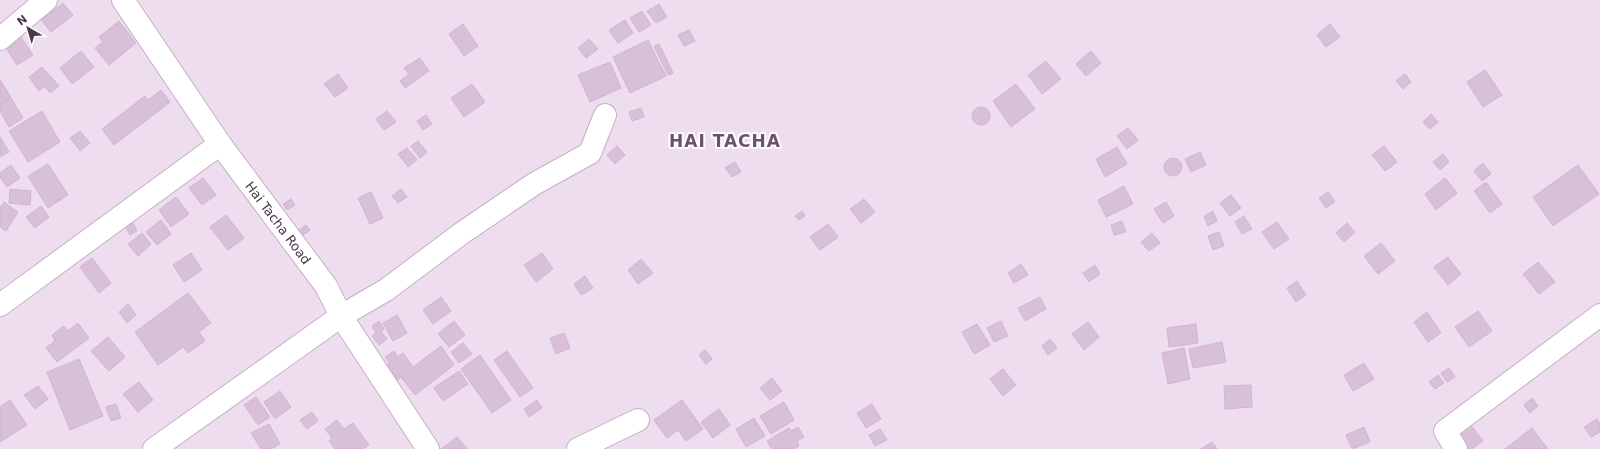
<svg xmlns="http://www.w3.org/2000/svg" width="1600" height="449" font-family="'DejaVu Sans',sans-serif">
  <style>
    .residential { fill: #ede }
    .building { fill: #d7c0d8; stroke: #d3b3d4 }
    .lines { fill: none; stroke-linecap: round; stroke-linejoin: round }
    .minor-casing { stroke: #c5b0c5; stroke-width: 24 }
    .minor { stroke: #fff; stroke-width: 22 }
    .labels { text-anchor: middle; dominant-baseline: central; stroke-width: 4; stroke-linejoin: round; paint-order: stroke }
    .street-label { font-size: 13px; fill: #4a384b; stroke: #fff }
    .district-label { font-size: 17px; font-weight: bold; letter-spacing: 1px; fill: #6d4f6e; stroke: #fff }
  </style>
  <rect width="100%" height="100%" fill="#f6ebf6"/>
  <rect class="residential" x="0" y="0" width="1600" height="449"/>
  <g class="building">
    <path d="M63,3L73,15L51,32L41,20Z"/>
    <path d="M659,4L667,17L656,23L647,11Z"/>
    <path d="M642,11L651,25L639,32L630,18Z"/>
    <path d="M625,20L633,33L618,43L609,30Z"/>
    <path d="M119,21L136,43L109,65L95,48L103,42L99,37Z"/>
    <path d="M463,24L478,46L464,56L449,34Z"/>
    <path d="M1330,24L1340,37L1326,47L1317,35Z"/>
    <path d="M689,30L695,41L684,46L678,35Z"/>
    <path d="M20,36L33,55L17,65L5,46Z"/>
    <path d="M589,39L598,49L586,58L578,48Z"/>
    <path d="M648,40L666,76L630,93L613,57Z"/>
    <path d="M659,44L673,73L668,75L654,46Z"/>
    <path d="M81,51L94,67L72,84L60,68Z"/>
    <path d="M1091,51L1101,63L1086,76L1076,64Z"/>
    <path d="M420,58L429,71L405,88L400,81L409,74L404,68Z"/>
    <path d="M1046,61L1061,79L1042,94L1028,75Z"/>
    <path d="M610,62L621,88L590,102L578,75Z"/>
    <path d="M42,67L59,86L50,93L45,86L39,91L29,77Z"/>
    <path d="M1485,70L1502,95L1483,107L1467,82Z"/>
    <path d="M338,74L348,88L335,97L324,84Z"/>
    <path d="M1405,74L1411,82L1403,89L1396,81Z"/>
    <path d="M0,80L11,97L0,103Z"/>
    <path d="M472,84L485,102L464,117L451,98Z"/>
    <path d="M1016,84L1035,109L1011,127L993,101Z"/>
    <path d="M161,90L170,102L114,145L102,129L145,96L148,100Z"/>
    <path d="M11,98L23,118L9,127L0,111V104Z"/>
    <circle cx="981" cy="116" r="9"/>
    <path d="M641,108L644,117L632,121L629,112Z"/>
    <path d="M42,111L60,142L28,162L9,131Z"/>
    <path d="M387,111L396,122L384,130L376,119Z"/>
    <path d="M1431,114L1438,122L1430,129L1423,122Z"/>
    <path d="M426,115L432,124L423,130L417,121Z"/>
    <path d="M1128,128L1138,140L1127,149L1117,136Z"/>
    <path d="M80,131L90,143L80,151L70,138Z"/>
    <path d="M0,137L9,152L0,157Z"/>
    <path d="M418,141L427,152L420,158L411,146Z"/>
    <path d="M617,146L625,155L615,164L607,155Z"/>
    <path d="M1384,146L1397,162L1385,171L1372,155Z"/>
    <path d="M1117,147L1127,164L1105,177L1096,159Z"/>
    <path d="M407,148L417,160L408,167L398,154Z"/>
    <path d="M1200,152L1206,165L1191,172L1185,159Z"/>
    <path d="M1443,154L1449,162L1440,170L1433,162Z"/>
    <circle cx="1173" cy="167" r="9"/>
    <path d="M735,162L741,172L732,177L725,168Z"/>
    <path d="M1483,163L1491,174L1482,181L1474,171Z"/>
    <path d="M48,164L68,195L48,208L28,176Z"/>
    <path d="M11,165L20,178L7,187L0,177V173Z"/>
    <path d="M1578,165L1599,194L1553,226L1533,197Z"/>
    <path d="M203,178L216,195L202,205L189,188Z"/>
    <path d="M1445,178L1457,193L1436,210L1425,194Z"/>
    <path d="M1486,182L1502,204L1490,213L1474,191Z"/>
    <path d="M1124,186L1133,204L1106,217L1098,200Z"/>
    <path d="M10,189L31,191L30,205L9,203Z"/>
    <path d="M401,189L407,197L398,203L392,196Z"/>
    <path d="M371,192L383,218L370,224L358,198Z"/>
    <path d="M1328,192L1335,202L1326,208L1319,198Z"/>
    <path d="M1231,195L1241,208L1230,216L1220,203Z"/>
    <path d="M176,197L189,214L171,227L159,210Z"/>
    <path d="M291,199L295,205L287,210L283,204Z"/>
    <path d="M864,199L875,212L861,223L850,209Z"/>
    <path d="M4,202L18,212L6,231L0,227V208Z"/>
    <path d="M1166,202L1174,216L1163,223L1154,209Z"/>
    <path d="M41,206L49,217L35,228L26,217Z"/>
    <path d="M802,211L805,216L799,220L795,216Z"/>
    <path d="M1213,211L1217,221L1208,226L1204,216Z"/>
    <path d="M226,215L244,238L228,250L210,227Z"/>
    <path d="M1244,216L1252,229L1242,234L1235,222Z"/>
    <path d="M161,220L171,234L157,245L146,232Z"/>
    <path d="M132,221L137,231L130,235L125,226Z"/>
    <path d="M1122,221L1126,232L1114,235L1111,225Z"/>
    <path d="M1277,222L1289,239L1274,249L1262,232Z"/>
    <path d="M1347,223L1355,232L1344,242L1336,233Z"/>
    <path d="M828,224L838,237L820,250L810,237Z"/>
    <path d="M306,225L310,230L303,235L299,230Z"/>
    <path d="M1219,232L1224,246L1213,250L1208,236Z"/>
    <path d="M142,233L151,244L138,256L128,244Z"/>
    <path d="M1152,233L1160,243L1149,251L1141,242Z"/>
    <path d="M1381,243L1395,261L1378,274L1364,256Z"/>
    <path d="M191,253L202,270L184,282L173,265Z"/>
    <path d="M542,253L553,269L536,282L524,265Z"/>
    <path d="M1448,257L1461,274L1448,285L1434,267Z"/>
    <path d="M92,258L111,283L99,293L80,267Z"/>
    <path d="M641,259L653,273L638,284L628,270Z"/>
    <path d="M1538,262L1555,282L1539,294L1523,274Z"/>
    <path d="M1021,264L1028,275L1014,283L1008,273Z"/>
    <path d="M1095,265L1100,274L1089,282L1083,273Z"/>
    <path d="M585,276L593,288L581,295L574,284Z"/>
    <path d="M1297,281L1306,295L1296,302L1287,288Z"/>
    <path d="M188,293L211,323L199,332L205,341L188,353L183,347L158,365L135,332Z"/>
    <path d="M441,297L451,311L433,324L423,310Z"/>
    <path d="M1040,297L1046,309L1025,321L1018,308Z"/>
    <path d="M128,304L136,315L127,323L119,312Z"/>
    <path d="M1478,311L1492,331L1469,347L1455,327Z"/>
    <path d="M1427,312L1441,333L1428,342L1414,322Z"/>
    <path d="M397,315L407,333L393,341L383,323Z"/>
    <path d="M379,321L384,329L381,331L387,339L379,345L372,336L376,333L372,326Z"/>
    <path d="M454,321L465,335L449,347L438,334Z"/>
    <path d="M1001,321L1008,336L994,342L987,328Z"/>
    <path d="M1088,322L1099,337L1084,350L1072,334Z"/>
    <path d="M78,323L89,338L57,362L46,348L55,341L52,335L64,326L68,331Z"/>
    <path d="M977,324L990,345L974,354L962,332Z"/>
    <path d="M1196,324L1198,343L1169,347L1167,328Z"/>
    <path d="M564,333L570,348L556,354L550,338Z"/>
    <path d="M108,337L125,357L109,371L91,351Z"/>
    <path d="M1050,339L1057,348L1048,355L1042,346Z"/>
    <path d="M1222,342L1226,362L1193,368L1189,349Z"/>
    <path d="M463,343L472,354L459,363L451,352Z"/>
    <path d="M441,346L454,365L415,395L401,377L393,384L382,369L390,363L385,357L394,351L398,357L403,353L413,367Z"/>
    <path d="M1184,348L1190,379L1168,384L1162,353Z"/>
    <path d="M705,350L712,359L706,364L699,355Z"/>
    <path d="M507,351L533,388L520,397L494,360Z"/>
    <path d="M480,355L511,400L492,413L461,369Z"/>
    <path d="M79,359L103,416L70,430L47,372Z"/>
    <path d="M1364,363L1374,379L1353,391L1344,375Z"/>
    <path d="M1449,368L1455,377L1447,382L1441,373Z"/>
    <path d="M1003,369L1016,385L1003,396L990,379Z"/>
    <path d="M459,371L468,384L443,401L434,388Z"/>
    <path d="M1438,375L1444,383L1435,389L1429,382Z"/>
    <path d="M772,378L782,391L770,400L760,388Z"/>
    <path d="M139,382L153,400L138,412L123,394Z"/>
    <path d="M1251,385L1252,407L1225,409L1224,386Z"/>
    <path d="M38,386L48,399L35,409L24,395Z"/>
    <path d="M280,391L291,407L275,419L264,402Z"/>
    <path d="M256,397L270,417L258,425L244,405Z"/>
    <path d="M1532,398L1538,406L1530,413L1524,405Z"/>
    <path d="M10,400L27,425L0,442V407Z"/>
    <path d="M537,400L542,408L529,417L524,409Z"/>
    <path d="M682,400L703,429L686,441L678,430L667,438L654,420Z"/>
    <path d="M784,402L794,420L771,434L760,416Z"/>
    <path d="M116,404L121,418L111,421L106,407Z"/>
    <path d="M872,404L881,419L866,428L857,413Z"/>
    <path d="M719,409L730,425L713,438L701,422Z"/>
    <path d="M312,412L318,421L307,429L300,420Z"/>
    <path d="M754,418L765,436L746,447L736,429Z"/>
    <path d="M1597,419L1600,424V432L1591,437L1584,427Z"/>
    <path d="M337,420L344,429L353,423L369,445L363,449H335L329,441L332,438L325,429Z"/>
    <path d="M1467,420L1483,441L1472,449H1464L1451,431Z"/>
    <path d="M269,424L280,444L271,449H261L251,433Z"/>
    <path d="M798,427L804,437L797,441L799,446L794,449H772L767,441L789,428L791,431Z"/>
    <path d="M1364,427L1370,442L1352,449L1346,435Z"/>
    <path d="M1532,428L1548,449H1505Z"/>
    <path d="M880,429L887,440L875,446L869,435Z"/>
    <path d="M457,437L467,449H441Z"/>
    <path d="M1212,442L1217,449H1201Z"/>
  </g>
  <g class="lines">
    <g class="minor-casing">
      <g id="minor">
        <path d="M123,0L220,144L326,286L341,316L428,449"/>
        <path d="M0,39L46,0"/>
        <path d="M0,305L220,144"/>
        <path d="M154,449L341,316L386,290L462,233L534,184L590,153L605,115"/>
        <path d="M578,449L638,420"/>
        <path d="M1456,449L1445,431L1600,315"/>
      </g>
    </g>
    <use href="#minor" class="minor"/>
  </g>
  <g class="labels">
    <g class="street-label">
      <text transform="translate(278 223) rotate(53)">Hai Tacha Road</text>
    </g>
    <g class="district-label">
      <text x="725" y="141">HAI TACHA</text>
    </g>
  </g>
  <g transform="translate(28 28) rotate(322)" stroke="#ffffff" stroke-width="3" paint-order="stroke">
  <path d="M0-3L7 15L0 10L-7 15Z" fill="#4a384b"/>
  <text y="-6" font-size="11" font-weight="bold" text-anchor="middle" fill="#4a384b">N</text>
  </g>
</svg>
